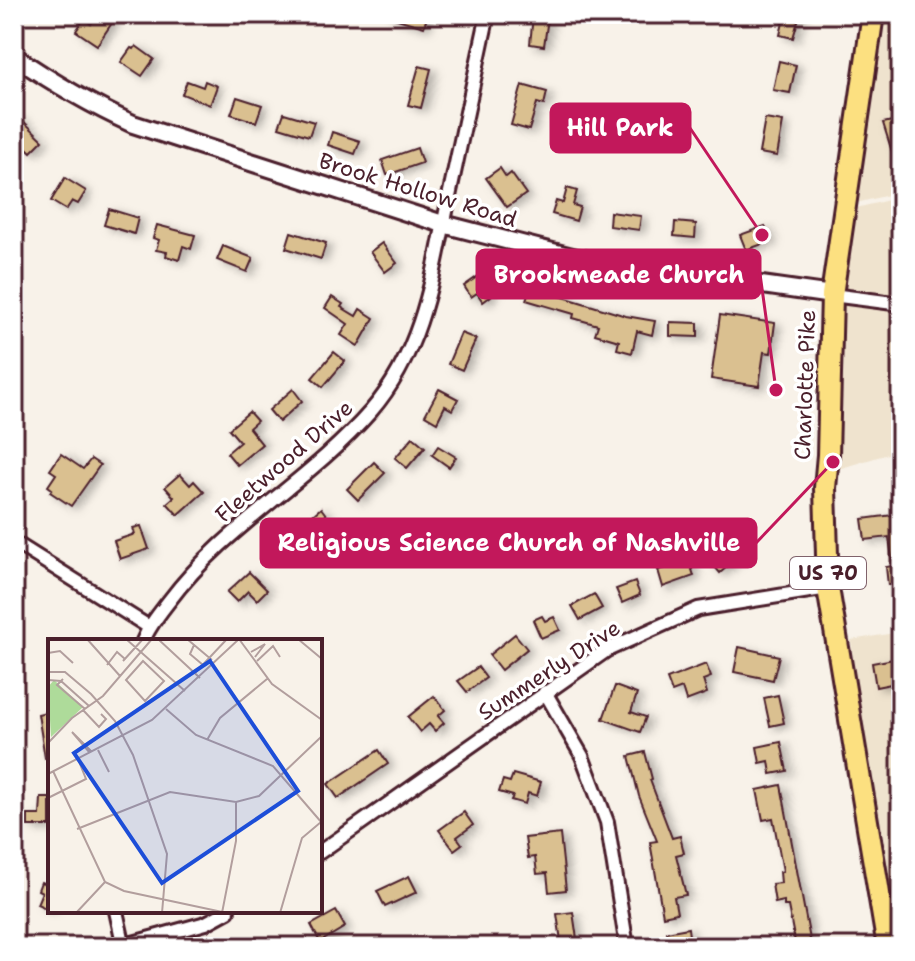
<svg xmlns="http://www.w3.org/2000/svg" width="915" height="961" font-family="'Shantell Sans',sans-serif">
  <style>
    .built { fill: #efe3ce }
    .building { fill: #dac090; stroke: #4a1f2b; stroke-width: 2; filter: url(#shadow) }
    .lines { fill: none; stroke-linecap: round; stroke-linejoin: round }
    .minor-casing { stroke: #4a1f2b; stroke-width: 18 }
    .tertiary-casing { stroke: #4a1f2b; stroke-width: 22 }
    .primary-casing { stroke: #4a1f2b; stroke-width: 26 }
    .minor { stroke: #fff; stroke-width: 12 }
    .tertiary { stroke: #fff; stroke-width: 16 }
    .primary { stroke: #fce080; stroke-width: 20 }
    .labels { text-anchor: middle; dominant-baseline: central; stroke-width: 7; stroke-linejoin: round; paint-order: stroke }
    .shield { fill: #fff; stroke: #80626b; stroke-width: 2 }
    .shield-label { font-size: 20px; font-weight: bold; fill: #4a1f2b }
    .street-label { font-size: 22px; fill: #4a1f2b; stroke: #fff }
    .inset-road { fill: none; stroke: #b29e9d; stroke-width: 2 }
    .view { fill: #1d4ed8; fill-opacity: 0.15; stroke: #1d4ed8; stroke-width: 4 }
    .inset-edge { fill: none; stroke: #4a1f2b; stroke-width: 4 }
    .leader { fill: none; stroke: #c2185b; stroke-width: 3 }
    .callout-dot { fill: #c2185b; stroke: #fff; stroke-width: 3 }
    .callout { fill: #c2185b; stroke: #c2185b; stroke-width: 3 }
    .callout-label { font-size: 24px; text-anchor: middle; font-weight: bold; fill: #fff }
  </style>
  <defs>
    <filter id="shadow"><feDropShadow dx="5.5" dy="3" stdDeviation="4" flood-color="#0004"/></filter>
  </defs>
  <rect width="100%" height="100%" fill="#f8f2e9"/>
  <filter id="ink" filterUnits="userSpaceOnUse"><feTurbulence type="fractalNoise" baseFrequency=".0125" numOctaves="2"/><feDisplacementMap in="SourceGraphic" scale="16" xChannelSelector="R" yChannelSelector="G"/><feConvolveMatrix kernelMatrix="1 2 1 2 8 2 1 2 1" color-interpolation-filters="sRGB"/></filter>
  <g filter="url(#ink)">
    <g class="built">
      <path d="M880,14H901V192L852,204Z"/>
      <path d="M901,197V450L835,470L839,339L852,209Z"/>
      <path d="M901,632V947L861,745L851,640Z"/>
    </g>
    <g class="building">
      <path d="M98,14H106L114,20L97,45L76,31L84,19L91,24Z"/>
      <path d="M387,14H428L424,27L387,16Z"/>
      <path d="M785,14H800L793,38L780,35Z"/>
      <path d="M533,16L548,18L544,46L530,44Z"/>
      <path d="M136,46L154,59L142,76L121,62L131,48L134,49Z"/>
      <path d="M779,61L796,65L790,93L773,90Z"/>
      <path d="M419,66L431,69L421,108L408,105Z"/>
      <path d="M187,81L203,87L205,81L217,86L210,105L182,94Z"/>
      <path d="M522,85L547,92L544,105L537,103L529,130L511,125Z"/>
      <path d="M237,97L262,105L256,122L231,114Z"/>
      <path d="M284,113L314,122L309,136L279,127Z"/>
      <path d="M19,117L43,140L31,152L14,136V122Z"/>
      <path d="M765,119L783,122L777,156L759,153Z"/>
      <path d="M901,119V171H898L883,123Z"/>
      <path d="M332,132L360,141L355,154L328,145Z"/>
      <path d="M417,148L422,163L387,175L382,160Z"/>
      <path d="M500,168L506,177L511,173L526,194L507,207L486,178Z"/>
      <path d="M65,178L86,191L78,204L72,201L66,210L51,201Z"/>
      <path d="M567,188L577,191L573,205L580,207L576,221L552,214L556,201L563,203Z"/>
      <path d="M109,209L138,218L134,234L104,225Z"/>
      <path d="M610,212L641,216L639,230L609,226Z"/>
      <path d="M675,222L696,224L695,238L674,236Z"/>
      <path d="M157,225L195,235L191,249L183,246L179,260L166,256L167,252L156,250L159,240L153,238Z"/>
      <path d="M765,226L771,241L746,250L740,235Z"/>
      <path d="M291,232L326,243L321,259L286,248Z"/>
      <path d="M382,243L397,263L385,272L370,252Z"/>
      <path d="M223,246L253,258L247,272L217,260Z"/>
      <path d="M484,272L495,287L488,292L491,296L483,302L477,293L471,297L464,286Z"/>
      <path d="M530,287L626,316L655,321L652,335L637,331L632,353L617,349L619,341L595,334L598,325L573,318L574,314L526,300Z"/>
      <path d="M332,297L343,304L341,307L356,316L360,309L374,318L358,346L341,335L348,324L325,308Z"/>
      <path d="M720,315L775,323L771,353L764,352L759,386L711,379Z"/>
      <path d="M670,322L698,323V337L670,336Z"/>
      <path d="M461,333L476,339L462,370L448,364Z"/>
      <path d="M334,352L345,361L323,387L312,378Z"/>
      <path d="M293,389L302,401L279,422L269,410Z"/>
      <path d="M439,389L458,399L452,410L445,406L437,422L425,415Z"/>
      <path d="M249,412L257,421L249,428L262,444L237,465L227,453L240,442L229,429Z"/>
      <path d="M413,437L425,447L407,468L395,458Z"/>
      <path d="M438,446L456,457L449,467L432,455Z"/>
      <path d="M61,454L83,469L91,459L100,465L71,506L50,492L52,489L48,486L56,474L50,470Z"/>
      <path d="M374,462L385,473L358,500L347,489Z"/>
      <path d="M180,474L190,485L194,481L204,492L178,515L167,503L174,497L165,487Z"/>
      <path d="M321,508L330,520L310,536L301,525Z"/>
      <path d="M901,514V584L888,585L886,567L893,566L889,537L865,540L862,519Z"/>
      <path d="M141,526L149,549L120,559L114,541L135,534L133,528Z"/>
      <path d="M723,529L744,552L720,573L709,560L724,548L714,537Z"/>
      <path d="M679,546L685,562L689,560L694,576L663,587L658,570L671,566L665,550Z"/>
      <path d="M249,572L267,590L257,600L248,591L237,602L227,592Z"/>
      <path d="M635,582L640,595L622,603L616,589Z"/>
      <path d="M594,594L602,608L580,620L572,606Z"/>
      <path d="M542,616L545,621L554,617L560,630L541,638L533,620Z"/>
      <path d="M515,634L527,649L501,670L489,655Z"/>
      <path d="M739,647L779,656L773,680L734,672Z"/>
      <path d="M899,658L901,682L876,687L872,663Z"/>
      <path d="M706,664L711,677L703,680L707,693L686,701L682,688L672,692L667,679Z"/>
      <path d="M478,667L486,678L467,692L458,681Z"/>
      <path d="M615,686L637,694L631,712L646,717L640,732L603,719Z"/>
      <path d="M778,695L784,723L770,726L764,698Z"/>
      <path d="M434,696L445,710L438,716L444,723L435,731L429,724L420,732L408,717Z"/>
      <path d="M50,711V758H45L38,714Z"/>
      <path d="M781,742L787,771L771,774L769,761L760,763L757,747Z"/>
      <path d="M379,750L388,764L338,798L328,784Z"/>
      <path d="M645,752L652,779L650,780L672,838L680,836L684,853L676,855L686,895L674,897L677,913L663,916L650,842L657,841L639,796L629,756Z"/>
      <path d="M513,774L541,782L537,796L528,793L525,804L511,800L513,796L499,792L503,780L510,782Z"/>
      <path d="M781,785L811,945L803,947H796L788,906H784V901L775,903L772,884L781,883L780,872L783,871L773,818L763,820L757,790Z"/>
      <path d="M41,798H50V826H28V815H40Z"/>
      <path d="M464,812L473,825L457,837L462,844L454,850L439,830Z"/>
      <path d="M560,834L566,890L549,892L547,873L537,874L535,857L528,858L525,838Z"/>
      <path d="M50,874V910L37,904L42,892L38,890L41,882L46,884Z"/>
      <path d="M409,876L417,892L385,907L377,891Z"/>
      <path d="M336,911L345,927L320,942L311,925Z"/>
      <path d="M573,912L577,939L561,941L557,914Z"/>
      <path d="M688,928L689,936L682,937L684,947H669L666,932Z"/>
    </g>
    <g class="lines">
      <g class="minor-casing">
        <g id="minor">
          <path d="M832,295L901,304"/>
          <path d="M14,542L149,627"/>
          <path d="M143,641C149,626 159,614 169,601C225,526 310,481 371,411C425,349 434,268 450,192C463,132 475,73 488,14"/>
          <path d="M545,692L582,756L607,822L627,947"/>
          <path d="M320,852L607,650L698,609L828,588"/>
          <path d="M116,911L124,947"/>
          <path d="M118,947L206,923L228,911"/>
        </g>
      </g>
      <g class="tertiary-casing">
        <path id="tertiary" d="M14,56C52,82 91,105 133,124L443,224L580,259L832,295"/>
      </g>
      <g class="primary-casing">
        <path id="primary" d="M873,14L832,295L828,455L825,488L828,588L888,947"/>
      </g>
      <use href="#minor" class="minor"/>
      <use href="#tertiary" class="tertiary"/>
      <use href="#primary" class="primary"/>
    </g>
  </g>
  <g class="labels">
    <rect class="shield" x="790" y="557" width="76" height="32" rx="6"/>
    <g class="shield-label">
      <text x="828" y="573">US 70</text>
    </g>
    <g class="street-label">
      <text transform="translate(418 190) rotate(17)">Brook Hollow Road</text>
      <text transform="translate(805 385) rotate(-88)">Charlotte Pike</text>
      <text transform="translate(284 461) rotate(-41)">Fleetwood Drive</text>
      <text transform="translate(549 670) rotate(-33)">Summerly Drive</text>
    </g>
  </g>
  <g transform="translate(48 639)">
    <rect width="274" height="274" fill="#f8f2e9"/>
    <path d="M6,41L35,68L3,98L0,48Z" fill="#aedb9a"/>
    <path class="inset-road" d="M39,0L72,37M78,0L137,52M110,0L152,39M139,0L164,21M191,0L224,45L274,81M250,0L274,20M146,6L142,15L155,26M203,13L217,5L207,18M0,14L12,12L25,24M75,22L95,0M95,22L116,42L97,62L78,41ZM209,22L225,7L232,18M59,26L69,13L77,20M0,33H17L43,55L67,82L85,116L119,215L114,274M147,34L179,0M15,40L9,46L37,70M0,41L13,42L41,67M118,70L148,96L225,127L274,184M35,71L51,88L58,80L53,75M159,101L172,79L219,40M0,104L24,79L55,57L104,0M50,111L61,133M42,114L24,93L44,113M5,132L57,243L76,252L179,274M0,135L104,81L191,0M0,159L38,140L30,120M29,190L122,153L188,163L211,157L274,97M28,274L57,243M174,274L188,202V163M232,274L254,199L273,183"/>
    <path class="view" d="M162,22L250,152L114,244L26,114Z"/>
    <rect width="274" height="274" class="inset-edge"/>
  </g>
  <path class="leader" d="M762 235L690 128M776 390L760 274M833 462L756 543"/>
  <g class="callout-dot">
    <circle cx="762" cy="235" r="8"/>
    <circle cx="776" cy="390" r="8"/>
    <circle cx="833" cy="462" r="8"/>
  </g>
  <g class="callout">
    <rect x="551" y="104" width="139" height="48" rx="8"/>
    <rect x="477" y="250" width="283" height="48" rx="8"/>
    <rect x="261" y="519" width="495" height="48" rx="8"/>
  </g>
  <g class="callout-label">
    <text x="620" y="136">Hill Park</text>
    <text x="619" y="283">Brookmeade Church</text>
    <text x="509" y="551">Religious Science Church of Nashville</text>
  </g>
  <rect width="915" height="961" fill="none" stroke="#fff" stroke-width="48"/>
  <rect x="24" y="24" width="867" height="913" fill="none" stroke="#4a1f2b" stroke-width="3" filter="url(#ink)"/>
</svg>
